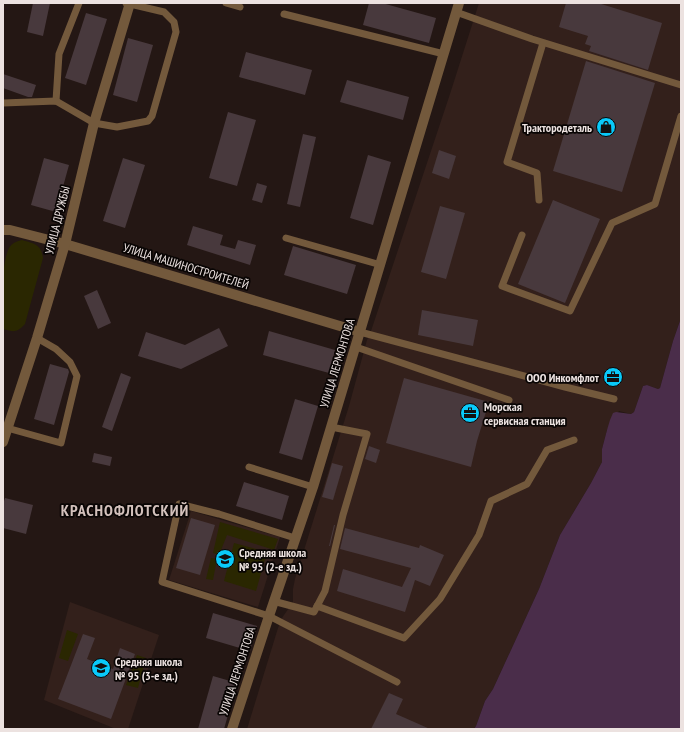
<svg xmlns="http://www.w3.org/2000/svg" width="684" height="732" font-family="'PT Sans Narrow',sans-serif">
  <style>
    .built { fill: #33201b }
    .green { fill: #2a2701 }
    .water { fill: #4a2d4a }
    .building { fill: #48393d }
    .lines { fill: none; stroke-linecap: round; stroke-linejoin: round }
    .service { stroke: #73593c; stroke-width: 7 }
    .minor { stroke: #73593c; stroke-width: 10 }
    .tertiary { stroke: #73593c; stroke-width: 10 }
    .labels { text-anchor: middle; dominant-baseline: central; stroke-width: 3.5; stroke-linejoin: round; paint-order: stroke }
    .poi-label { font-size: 12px; font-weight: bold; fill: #ece2e0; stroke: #090504; text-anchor: start }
    .street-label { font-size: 12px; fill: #ece2e0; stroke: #090504 }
    .district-label { font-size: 16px; font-weight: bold; letter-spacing: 1px; fill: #d3c1bc; stroke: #090504 }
  </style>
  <rect width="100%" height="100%" fill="#241714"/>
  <g class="built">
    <path d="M479,3H681V318L673,341L660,388L658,389L647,385L643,386L634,412L631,414L619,411L607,430L602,449V462L591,483L560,535L539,589L493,689L485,701L476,726L474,729H247L278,628L282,618L293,602V589L295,579L349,406L367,340L370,334L450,94Z"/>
    <path d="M191,511L280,537L258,607L169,580Z"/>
    <path d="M70,602L159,635L128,729H116L44,700Z"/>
  </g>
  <g class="green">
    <path d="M22,240C35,244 41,244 43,258L25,324C17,333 14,332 3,329C3,306 0,267 9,248C12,243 17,241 22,240Z"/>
    <path d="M220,522L278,539L274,550L227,535L219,555L213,553Z"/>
    <path d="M234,543L267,552L256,591L224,581Z"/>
    <path d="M211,558L217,559L213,580L206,579Z"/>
    <path d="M67,630L78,634L68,661L59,658Z"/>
    <path d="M137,655L146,658L138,688L126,685Z"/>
  </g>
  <path class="water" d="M681,318V729H474L476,726L485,701L493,689L539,589L560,535L591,483L602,462V449L607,430L610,420L613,413L616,412L631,414L634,412L643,386L647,385L658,389L660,388L673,341Z"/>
  <g class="building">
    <path d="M33,3H50L43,36L27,32Z"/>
    <path d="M369,3H382L436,18L429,43L363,25Z"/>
    <path d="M566,3H598L662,23L648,70L589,51L591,46L585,44L588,36L559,27Z"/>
    <path d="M86,13L107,19L86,85L65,78Z"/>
    <path d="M128,38L153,45L137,102L113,95Z"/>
    <path d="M246,52L312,70L305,95L239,77Z"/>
    <path d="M586,61L655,83L622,192L553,171Z"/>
    <path d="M3,74L36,85L32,97H28L3,88Z"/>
    <path d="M347,80L409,97L403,120L340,102Z"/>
    <path d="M228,112L256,120L237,186L209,178Z"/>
    <path d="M303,134L316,137L300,207L287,204Z"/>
    <path d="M439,150L456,156L449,179L432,173Z"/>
    <path d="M368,155L391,162L373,225L350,218Z"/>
    <path d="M44,158L69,165L56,212L31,205Z"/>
    <path d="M123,158L145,165L125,228L103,221Z"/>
    <path d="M257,183L267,186L262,203L252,200Z"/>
    <path d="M553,200L600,219L565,303L518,284Z"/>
    <path d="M440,206L465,213L446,279L421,272Z"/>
    <path d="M193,226L223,235L220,245L235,249L238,240L256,245L250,265L187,245Z"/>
    <path d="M293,246L356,265L347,294L284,275Z"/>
    <path d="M97,290L111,323L98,329L84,296Z"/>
    <path d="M422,310L478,320L473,346L418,335Z"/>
    <path d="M219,328L228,346L181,369L138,356L146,332L185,345Z"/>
    <path d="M269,331L335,350L329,373L263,355Z"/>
    <path d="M50,364L68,369L69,372L54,425L34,419Z"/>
    <path d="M608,368L623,371L620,385L605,381Z"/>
    <path d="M121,373L131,377L112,431L102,427Z"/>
    <path d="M404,378L489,402L477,441L471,467L386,443Z"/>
    <path d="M295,399L318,406L302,460L279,453Z"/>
    <path d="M369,446L380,450L376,463L365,459Z"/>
    <path d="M94,453L112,457L110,466L92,462Z"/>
    <path d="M332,463L343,466L333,500L322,497Z"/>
    <path d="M244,482L289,496L282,520L236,506Z"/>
    <path d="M5,498L33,505L26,534L3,528V504Z"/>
    <path d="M191,518L215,525L200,575L176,568Z"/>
    <path d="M334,525H335L330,546H329Z"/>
    <path d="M345,528L419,548L420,545L444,555L430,586L415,580L405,612L337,591L343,569L402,587L411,568L340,549Z"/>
    <path d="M213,613L257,626L250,651L206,638Z"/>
    <path d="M83,634L95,638L87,659L113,669L120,648L135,654L111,719L58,699Z"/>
    <path d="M213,676L237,683L224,729H198Z"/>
    <path d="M389,693L403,699L396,714L430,729H371Z"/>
  </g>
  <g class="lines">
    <g class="service">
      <path d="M226,3L240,7"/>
      <path d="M456,12L532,39L681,85"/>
      <path d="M284,14L444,54"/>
      <path d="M56,101L59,54L79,3"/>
      <path d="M3,103L56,101L94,123L117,127L148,121L152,116L176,32L174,22L164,12L126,3"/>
      <path d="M539,200L537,173L507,162L543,43"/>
      <path d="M522,235L502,286L570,311L612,223L655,204L681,116"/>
      <path d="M286,238L381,265"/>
      <path d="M360,332L565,387L614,399"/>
      <path d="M356,347L509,400"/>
      <path d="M7,428L61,443L77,376L70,362L56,349L37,338"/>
      <path d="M249,467L313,487"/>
      <path d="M295,538L219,514L179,504L162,582L269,616L397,682"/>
      <path d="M273,601L314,612L325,591L343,515L367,434L331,427"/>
      <path d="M317,606L404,638L440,599L479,535L491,501L527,484L547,450L574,440"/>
    </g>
    <g class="minor">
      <path d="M3,230H10L65,244L360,332"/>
      <path d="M3,442L37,338L65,244L94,123L130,3"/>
    </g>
    <path class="tertiary" d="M232,729L269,616L313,487L459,3"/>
  </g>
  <defs>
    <g id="shop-disc" transform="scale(1)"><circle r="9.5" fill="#09cafa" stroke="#090504"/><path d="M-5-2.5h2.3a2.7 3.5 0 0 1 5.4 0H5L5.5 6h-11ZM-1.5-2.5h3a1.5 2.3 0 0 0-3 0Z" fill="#111"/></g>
    <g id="office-disc" transform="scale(1)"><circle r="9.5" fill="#09cafa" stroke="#090504"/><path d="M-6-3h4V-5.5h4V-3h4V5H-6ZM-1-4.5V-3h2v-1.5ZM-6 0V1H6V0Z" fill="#111"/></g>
    <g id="school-disc" transform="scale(1)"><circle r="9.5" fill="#09cafa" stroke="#090504"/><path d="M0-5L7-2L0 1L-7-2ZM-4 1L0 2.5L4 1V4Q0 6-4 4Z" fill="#111"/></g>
  </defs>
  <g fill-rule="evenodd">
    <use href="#shop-disc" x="606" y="127"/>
    <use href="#office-disc" x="613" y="377"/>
    <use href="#office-disc" x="470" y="413"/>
    <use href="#school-disc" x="225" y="559"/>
    <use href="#school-disc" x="101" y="668"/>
  </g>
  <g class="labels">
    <g class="poi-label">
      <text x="592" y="127" text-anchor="end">Трактородеталь</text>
      <text x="599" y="377" text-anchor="end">ООО Инкомфлот</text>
      <text x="484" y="406">Морская<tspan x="484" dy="14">сервисная станция</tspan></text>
      <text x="239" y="552">Средняя школа<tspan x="239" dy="14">№ 95 (2-е зд.)</tspan></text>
      <text x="115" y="661">Средняя школа<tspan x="115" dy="14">№ 95 (3-е зд.)</tspan></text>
    </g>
    <g class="street-label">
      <text transform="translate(57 220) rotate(-76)">УЛИЦА ДРУЖБЫ</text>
      <text transform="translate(186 266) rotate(17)">УЛИЦА МАШИНОСТРОИТЕЛЕЙ</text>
      <text transform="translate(337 363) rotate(-73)">УЛИЦА ЛЕРМОНТОВА</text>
      <text transform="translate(237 671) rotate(-72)">УЛИЦА ЛЕРМОНТОВА</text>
    </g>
    <g class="district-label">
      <text x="125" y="510">КРАСНОФЛОТСКИЙ</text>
    </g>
  </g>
  <rect width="684" height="732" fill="none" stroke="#ece2e0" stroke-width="8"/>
</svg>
